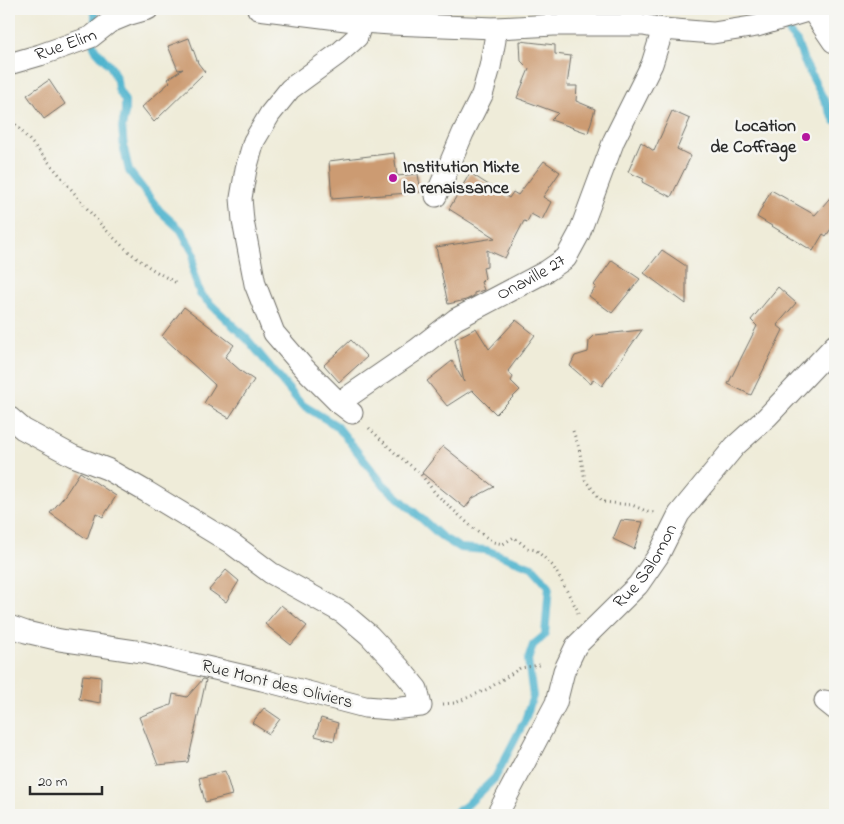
<svg xmlns="http://www.w3.org/2000/svg" width="844" height="824" font-family="'Indie Flower',sans-serif">
  <style>
    .lines { fill: none; stroke-linecap: round; stroke-linejoin: round }
    .stream { stroke: #4fb4ce; stroke-width: 8 }
    .building { fill: #cc9b72 }
    .minor-casing { stroke: #706f68; stroke-width: 23 }
    .tertiary-casing { stroke: #706f68; stroke-width: 28 }
    .path { stroke: #706f68; stroke-width: 3; stroke-dasharray: 1 4; stroke-linecap: butt }
    .minor { stroke: #fff; stroke-width: 21 }
    .tertiary { stroke: #fff; stroke-width: 26 }
    .poi-dot { fill: #b5179e; stroke: #f6f6f2; stroke-width: 2 }
    .labels { text-anchor: middle; dominant-baseline: central; stroke-width: 5; stroke-linejoin: round; paint-order: stroke }
    .street-label { font-size: 18px; fill: #2b2b2b; stroke: #f6f6f2 }
    .poi-label { font-size: 18px; font-weight: bold; fill: #2b2b2b; stroke: #f6f6f2; text-anchor: end }
  </style>
  <rect width="100%" height="100%" fill="#f6f6f2"/>
  <filter id="ink" filterUnits="userSpaceOnUse"><feTurbulence type="fractalNoise" baseFrequency=".02" numOctaves="2"/><feDisplacementMap in="SourceGraphic" scale="10" xChannelSelector="R" yChannelSelector="G"/><feConvolveMatrix kernelMatrix="1 2 1 2 8 2 1 2 1" color-interpolation-filters="sRGB"/></filter>
  <filter id="wash" filterUnits="userSpaceOnUse"><feTurbulence type="fractalNoise" baseFrequency=".0096" numOctaves="4" result="noise"/><feDisplacementMap in="SourceGraphic" scale="20" xChannelSelector="R" yChannelSelector="G"/><feGaussianBlur stdDeviation="1.12" result="paint"/><feColorMatrix in="noise" values="0 0 0 0 0 0 0 0 0 0 0 0 0 0 0 0 0 1.4 0 .05"/><feComposite in="paint" operator="in"/></filter>
  <g filter="url(#wash)">
    <rect width="100%" height="100%" fill="#efecd9"/>
    <g class="lines">
      <g class="stream">
        <path d="M93,9L95,13V29"/>
        <path d="M777,9L789,33L797,42L804,61L835,121"/>
        <path d="M91,39L95,49L111,67L117,80L118,89L125,101V113L122,127L124,149L129,171L160,211L181,230L194,254L193,272L200,294L248,340L301,404L337,426L382,483L442,537L460,548L486,550L532,567L549,586L545,635L533,645L528,660L533,696L525,720L495,778L467,805L452,815"/>
      </g>
    </g>
    <g id="blocks">
      <g class="building">
        <path d="M189,38L198,63L205,72L154,122L142,107L170,82L168,79L183,69L178,70L168,46Z"/>
        <path d="M520,41L555,45V54L571,56L567,86H577L576,101L595,109L588,133L551,120L558,113L517,98L529,69L521,61Z"/>
        <path d="M49,80L65,104L44,119L27,95Z"/>
        <path d="M672,111L690,119L677,149L691,156L671,197L642,182L644,179L628,172L641,142L654,151Z"/>
        <path d="M394,153L397,176L418,174L421,192L332,199L329,161Z"/>
        <path d="M544,161L560,172L543,197L551,202L542,220L531,214L527,222L524,221L505,258L487,250V267L483,268L485,278L481,282L484,290L474,293V296L466,300L448,304L436,247L495,238L449,209L470,173L509,198L513,192L518,195Z"/>
        <path d="M771,190L815,215L835,192V223L826,236L823,234L813,251L757,217Z"/>
        <path d="M662,250L686,266V304L644,273Z"/>
        <path d="M612,260L640,279L612,313L589,296L596,287L594,285Z"/>
        <path d="M778,287L796,303L777,325L783,330L751,395L728,384L757,326L751,320Z"/>
        <path d="M184,307L234,345L225,357L242,372L254,380L229,418L204,403L215,385L162,336Z"/>
        <path d="M516,320L535,335L508,371L513,377L511,381L520,390L496,414L472,390L447,406L427,381L452,361L464,382L455,339L476,328L489,349Z"/>
        <path d="M642,330L602,386L593,379L591,384L570,366L575,356L588,352L589,341L595,335Z"/>
        <path d="M351,340L367,357L339,382L324,365Z"/>
        <path d="M443,446L494,487L473,498L465,508L422,473Z"/>
        <path d="M80,472L116,496L103,517L96,513L87,539L50,513L63,498Z"/>
        <path d="M621,520L643,522L634,549L613,539Z"/>
        <path d="M226,570L239,581L226,602L209,590Z"/>
        <path d="M281,605L307,626L291,645L265,624Z"/>
        <path d="M83,675L101,677L100,703L79,699Z"/>
        <path d="M203,679L206,680L188,762L158,765L139,717L171,705L173,694L187,697Z"/>
        <path d="M264,708L280,719L269,734L252,723Z"/>
        <path d="M321,718L338,723L334,741L315,736Z"/>
        <path d="M225,771L232,795L205,802L199,778Z"/>
      </g>
    </g>
  </g>
  <g filter="url(#ink)">
    <use href="#blocks" fill-opacity="0" stroke="#706f68" stroke-width="1"/>
    <g class="lines">
      <g class="minor-casing">
        <g id="minor">
          <path d="M258,9L362,22L391,24L495,28L554,25H644L663,29L713,33L757,26L814,9"/>
          <path id="s1" d="M9,64L40,55L91,37L110,22L127,15L148,9"/>
          <path d="M436,196L463,133L482,95L490,67L495,40V28"/>
          <path id="s2" d="M339,403L416,350L456,319L547,271L566,258L579,234L614,140L652,64L663,29"/>
          <path d="M352,413L339,403L305,369L274,333L255,284L243,221L241,198L246,169L254,141L270,114L290,89L338,54L357,37L362,22"/>
          <path d="M9,417L23,429L73,456L107,469L147,492L231,543L271,573L343,613L369,635L399,667L417,689L421,706L391,709L365,707L262,680L142,652L60,640L26,632L9,626"/>
          <path d="M825,701L835,709"/>
          <path id="s3" d="M497,815L556,703L564,671L576,646L638,585L658,556L679,514L735,446L767,417L835,345"/>
        </g>
      </g>
      <g class="tertiary-casing">
        <path id="tertiary" d="M814,9L835,40"/>
      </g>
      <g class="path">
        <path d="M9,117C25,135 41,153 57,172C95,218 122,256 177,283"/>
        <path d="M369,428L395,453L420,473L436,494L473,528L493,542L503,544L514,537L527,548L536,550L553,566L578,611V614"/>
        <path d="M573,431L579,448L585,480L603,502L632,505L648,512L656,513"/>
        <path d="M443,704L455,703L488,689L520,668L540,665L541,663"/>
      </g>
      <use href="#minor" class="minor"/>
      <use href="#tertiary" class="tertiary"/>
    </g>
  </g>
  <g class="poi-dot">
    <circle cx="806" cy="137" r="5"/>
    <circle cx="393" cy="178" r="5"/>
  </g>
  <g class="labels">
    <g class="street-label">
      <text stroke="none"><textPath href="#s1" startOffset="60">Rue Elim</textPath></text>
      <text stroke="none"><textPath href="#s2" startOffset="230">Onaville 27</textPath></text>
      <text stroke="none"><textPath href="#s3" startOffset="294">Rue Salomon</textPath></text>
      <text transform="translate(277 685) rotate(14)">Rue Mont des Oliviers</text>
    </g>
    <g class="poi-label">
      <text x="796" y="127">Location<tspan x="796" dy="21">de Coffrage</tspan></text>
      <text x="403" y="168" text-anchor="start">Institution Mixte<tspan x="403" dy="21">la renaissance</tspan></text>
    </g>
  </g>
  <rect width="844" height="824" fill="none" stroke="#f6f6f2" stroke-width="30"/>
  <path d="M30 786v8h72v-8" fill="none" stroke="#2b2b2b" stroke-width="2.5"/>
  <text x="38" y="786" font-size="15" fill="#2b2b2b" stroke="#f6f6f2" stroke-width="4" paint-order="stroke">20 m</text>
</svg>
